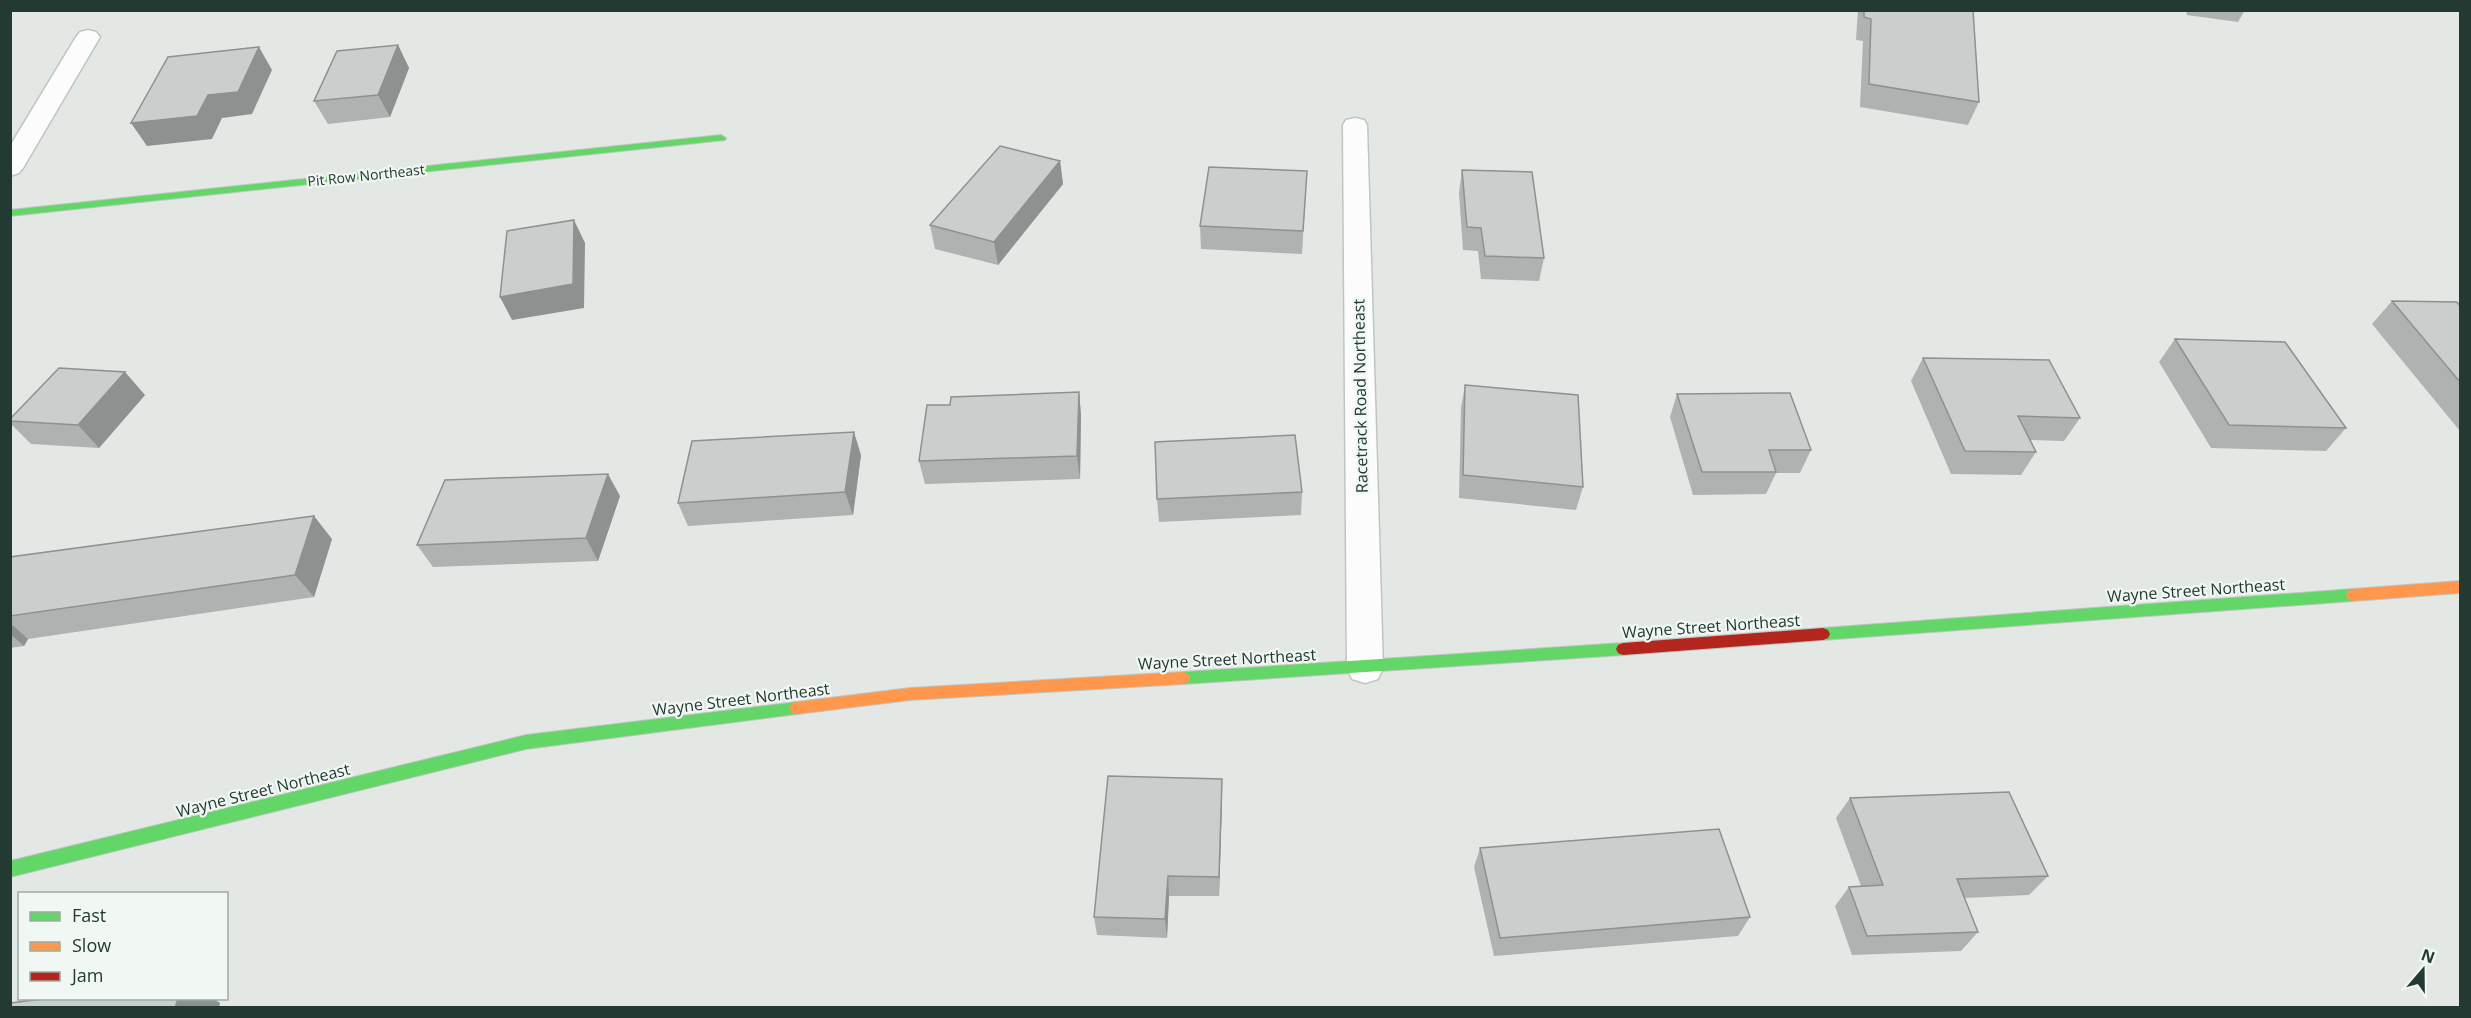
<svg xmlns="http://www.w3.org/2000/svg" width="2471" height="1018" font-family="'Open Sans',sans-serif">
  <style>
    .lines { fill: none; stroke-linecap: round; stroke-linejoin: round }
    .street-casing { stroke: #c0c5c2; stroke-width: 3 }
    .fast-casing { stroke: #bfc5c2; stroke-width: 2 }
    .slow-casing { stroke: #bfc5c2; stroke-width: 2 }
    .jam-casing { stroke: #bfc5c2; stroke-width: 2 }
    .street { fill: #fbfcfb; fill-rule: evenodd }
    .fast { fill: #63d668; fill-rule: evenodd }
    .slow { fill: #ff974d; fill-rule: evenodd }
    .jam { fill: #b3261e; fill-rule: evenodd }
    .wall { fill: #aeb2b0 }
    .shaded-wall { fill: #8d9190 }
    .building { fill: #cacfcd; stroke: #8d9190; stroke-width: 1.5 }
    .labels { text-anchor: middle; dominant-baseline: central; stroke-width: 4.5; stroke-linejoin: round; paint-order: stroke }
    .far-street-label { font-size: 14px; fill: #223a31; stroke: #f1f7f3 }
    .street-label { font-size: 16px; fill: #223a31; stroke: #f1f7f3 }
  </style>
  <rect width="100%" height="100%" fill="#e3e8e5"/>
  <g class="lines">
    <g class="street-casing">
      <g id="street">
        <path d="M88,30L96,32L100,37L23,168L19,173L10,176V146L76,37L80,32Z"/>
        <path d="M1355,118L1364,120L1367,125L1383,668L1378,679L1365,683L1352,679L1347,668L1343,125L1346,120Z"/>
      </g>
    </g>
    <g class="fast-casing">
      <g id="fast">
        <path d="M721,135L726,138L725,140L10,216V210Z"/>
        <path d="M2353,589L2358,591L2360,595L2358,599L2353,601L1823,640L1818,638L1816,634L1818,630L1823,628Z"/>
        <path d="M1623,643L1628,645L1630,649L1628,653L1623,655L1183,684L1178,682L1176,678L1178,674L1183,672Z"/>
        <path d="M797,702L802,703L805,708L802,713L797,714L526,749L10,877V861L526,735Z"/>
      </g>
    </g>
    <g class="slow-casing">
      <g id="slow">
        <path d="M2460,581V593L2353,601L2348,599L2346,595L2348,591L2353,589Z"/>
        <path d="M1183,672L1188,674L1190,678L1188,682L1183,684L910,700L797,714L792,713L789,708L792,703L797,702L910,688Z"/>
      </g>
    </g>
    <g class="jam-casing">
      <path id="jam" d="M1823,628L1828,630L1830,634L1828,638L1823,640L1623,655L1618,653L1616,649L1618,645L1623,643Z"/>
    </g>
    <use href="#street" class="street"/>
    <use href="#fast" class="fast"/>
    <use href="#slow" class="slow"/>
    <use href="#jam" class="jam"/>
  </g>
  <g class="wall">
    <path d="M1858,10H1973L1979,102L1968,125L1860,107L1863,41L1856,40Z"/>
    <path d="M2186,10H2245L2238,22L2187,15Z"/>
    <path d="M398,45L409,68L390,117L328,124L314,101Z"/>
    <path d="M1060,161L1063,184L998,265L935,249L930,225Z"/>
    <path d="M1462,170L1544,258L1539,281L1481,279L1478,251L1463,250L1459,193Z"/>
    <path d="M1307,171L1302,254L1201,249L1200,226Z"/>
    <path d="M2392,301L2460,306V431L2372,324Z"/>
    <path d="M2175,339L2346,428L2326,451L2211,448L2159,362Z"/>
    <path d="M1923,358L2080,418L2064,441L2030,440L2036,452L2021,475L1951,474L1911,381Z"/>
    <path d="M1465,385L1583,487L1576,510L1459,498L1461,408Z"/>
    <path d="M1079,392L1081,415L1080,479L925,484L919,461Z"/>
    <path d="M1677,394L1811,450L1800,473H1776L1766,494L1693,495L1670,417Z"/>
    <path d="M145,395L99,448L31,444L10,423V419Z"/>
    <path d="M861,455L853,515L688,526L678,503Z"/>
    <path d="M1302,492L1301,515L1159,522L1157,499Z"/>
    <path d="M620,496L598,561L433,567L417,545Z"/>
    <path d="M332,539L314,597L28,639L24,646L10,648V557Z"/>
    <path d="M1850,798L2048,876L2029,895L1964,898L1978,932L1961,951L1852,955L1835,906L1849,887L1861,886L1836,818Z"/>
    <path d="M1222,799L1219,896H1169L1167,938L1097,935L1094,917Z"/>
    <path d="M1480,848L1750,917L1738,936L1494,956L1474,867Z"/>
  </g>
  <g class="shaded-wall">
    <path d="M398,45L409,68L390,117L378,95Z"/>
    <path d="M259,47L272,70L252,114L222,118L212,139L147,146L131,123L208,95Z"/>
    <path d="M1060,161L1063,184L998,265L994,242Z"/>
    <path d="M574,220L585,243L584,308L512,320L500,297Z"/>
    <path d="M125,372L145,395L99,448L78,425Z"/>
    <path d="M1079,392L1081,415L1080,479L1077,456Z"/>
    <path d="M854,432L861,455L853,515L845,492Z"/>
    <path d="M608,474L620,496L598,561L586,538Z"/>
    <path d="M314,516L332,539L314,597L295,575Z"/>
    <path d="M10,623L28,639L24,646L10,634Z"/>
    <path d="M1222,779V799L1219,896V877Z"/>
    <path d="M1168,876L1169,896L1167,938L1165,919Z"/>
    <path d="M178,999H214L220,1003L219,1008H175Z"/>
  </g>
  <g class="building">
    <path d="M1864,10H1973L1979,102L1869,84L1871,19L1864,17Z"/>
    <path d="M398,45L378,95L314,101L337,51Z"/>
    <path d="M259,47L238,92L208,95L197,116L131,123L168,57Z"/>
    <path d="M1000,146L1060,161L994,242L930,225Z"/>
    <path d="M1209,167L1307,171L1303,231L1200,226Z"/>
    <path d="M1462,170L1532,172L1544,258L1485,256L1481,228L1467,227Z"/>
    <path d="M574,220L573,284L500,297L507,231Z"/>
    <path d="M2392,301L2457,302L2460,306V382Z"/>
    <path d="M2175,339L2285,342L2346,428L2229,425Z"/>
    <path d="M1923,358L2049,360L2080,418L2018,416L2036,452L1965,451Z"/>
    <path d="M59,368L125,372L78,425L10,421V419Z"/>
    <path d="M1465,385L1578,395L1583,487L1463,475Z"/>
    <path d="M1079,392L1077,456L919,461L927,405H950L951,397Z"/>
    <path d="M1790,393L1811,450H1769L1776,472H1702L1677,394Z"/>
    <path d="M854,432L845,492L678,503L692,441Z"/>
    <path d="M1295,435L1302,492L1157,499L1155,442Z"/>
    <path d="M608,474L586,538L417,545L445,480Z"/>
    <path d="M314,516L295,575L10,616V557Z"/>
    <path d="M1108,776L1222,779L1219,877L1168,876L1165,919L1094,917Z"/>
    <path d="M2009,792L2048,876L1957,879L1978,932L1867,936L1849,887L1883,885L1850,798Z"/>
    <path d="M1719,829L1750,917L1500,938L1480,848Z"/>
    <path d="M42,999H178L175,1008H10L11,1003Z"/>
  </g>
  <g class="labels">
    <g class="far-street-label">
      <text transform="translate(366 175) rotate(-6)">Pit Row Northeast</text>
    </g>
    <g class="street-label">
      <text transform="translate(1360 396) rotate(-91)">Racetrack Road Northeast</text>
      <text transform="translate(2196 590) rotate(-4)">Wayne Street Northeast</text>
      <text transform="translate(1711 626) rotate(-4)">Wayne Street Northeast</text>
      <text transform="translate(1227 659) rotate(-3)">Wayne Street Northeast</text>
      <text transform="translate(741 699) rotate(-7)">Wayne Street Northeast</text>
      <text transform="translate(263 790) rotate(-14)">Wayne Street Northeast</text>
    </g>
  </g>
  <rect width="2471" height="1018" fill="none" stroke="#223a31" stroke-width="24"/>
  <rect x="18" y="892" width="210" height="108" fill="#f1f7f3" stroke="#9eaba5" stroke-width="1.5"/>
  <rect x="30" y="912" width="30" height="9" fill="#63d668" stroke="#9eaba5" stroke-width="1.5"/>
  <text x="72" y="922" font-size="18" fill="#223a31">Fast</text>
  <rect x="30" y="942" width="30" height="9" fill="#ff974d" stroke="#9eaba5" stroke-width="1.5"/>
  <text x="72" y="952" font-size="18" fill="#223a31">Slow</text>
  <rect x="30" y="972" width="30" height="9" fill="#b3261e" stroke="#9eaba5" stroke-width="1.5"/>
  <text x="72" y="982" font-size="18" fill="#223a31">Jam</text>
  <g transform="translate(2423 970) rotate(20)" stroke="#f1f7f3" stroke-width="4.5" paint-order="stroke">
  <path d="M0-4.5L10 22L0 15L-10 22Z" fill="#223a31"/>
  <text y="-9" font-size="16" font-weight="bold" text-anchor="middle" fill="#223a31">N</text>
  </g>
</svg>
